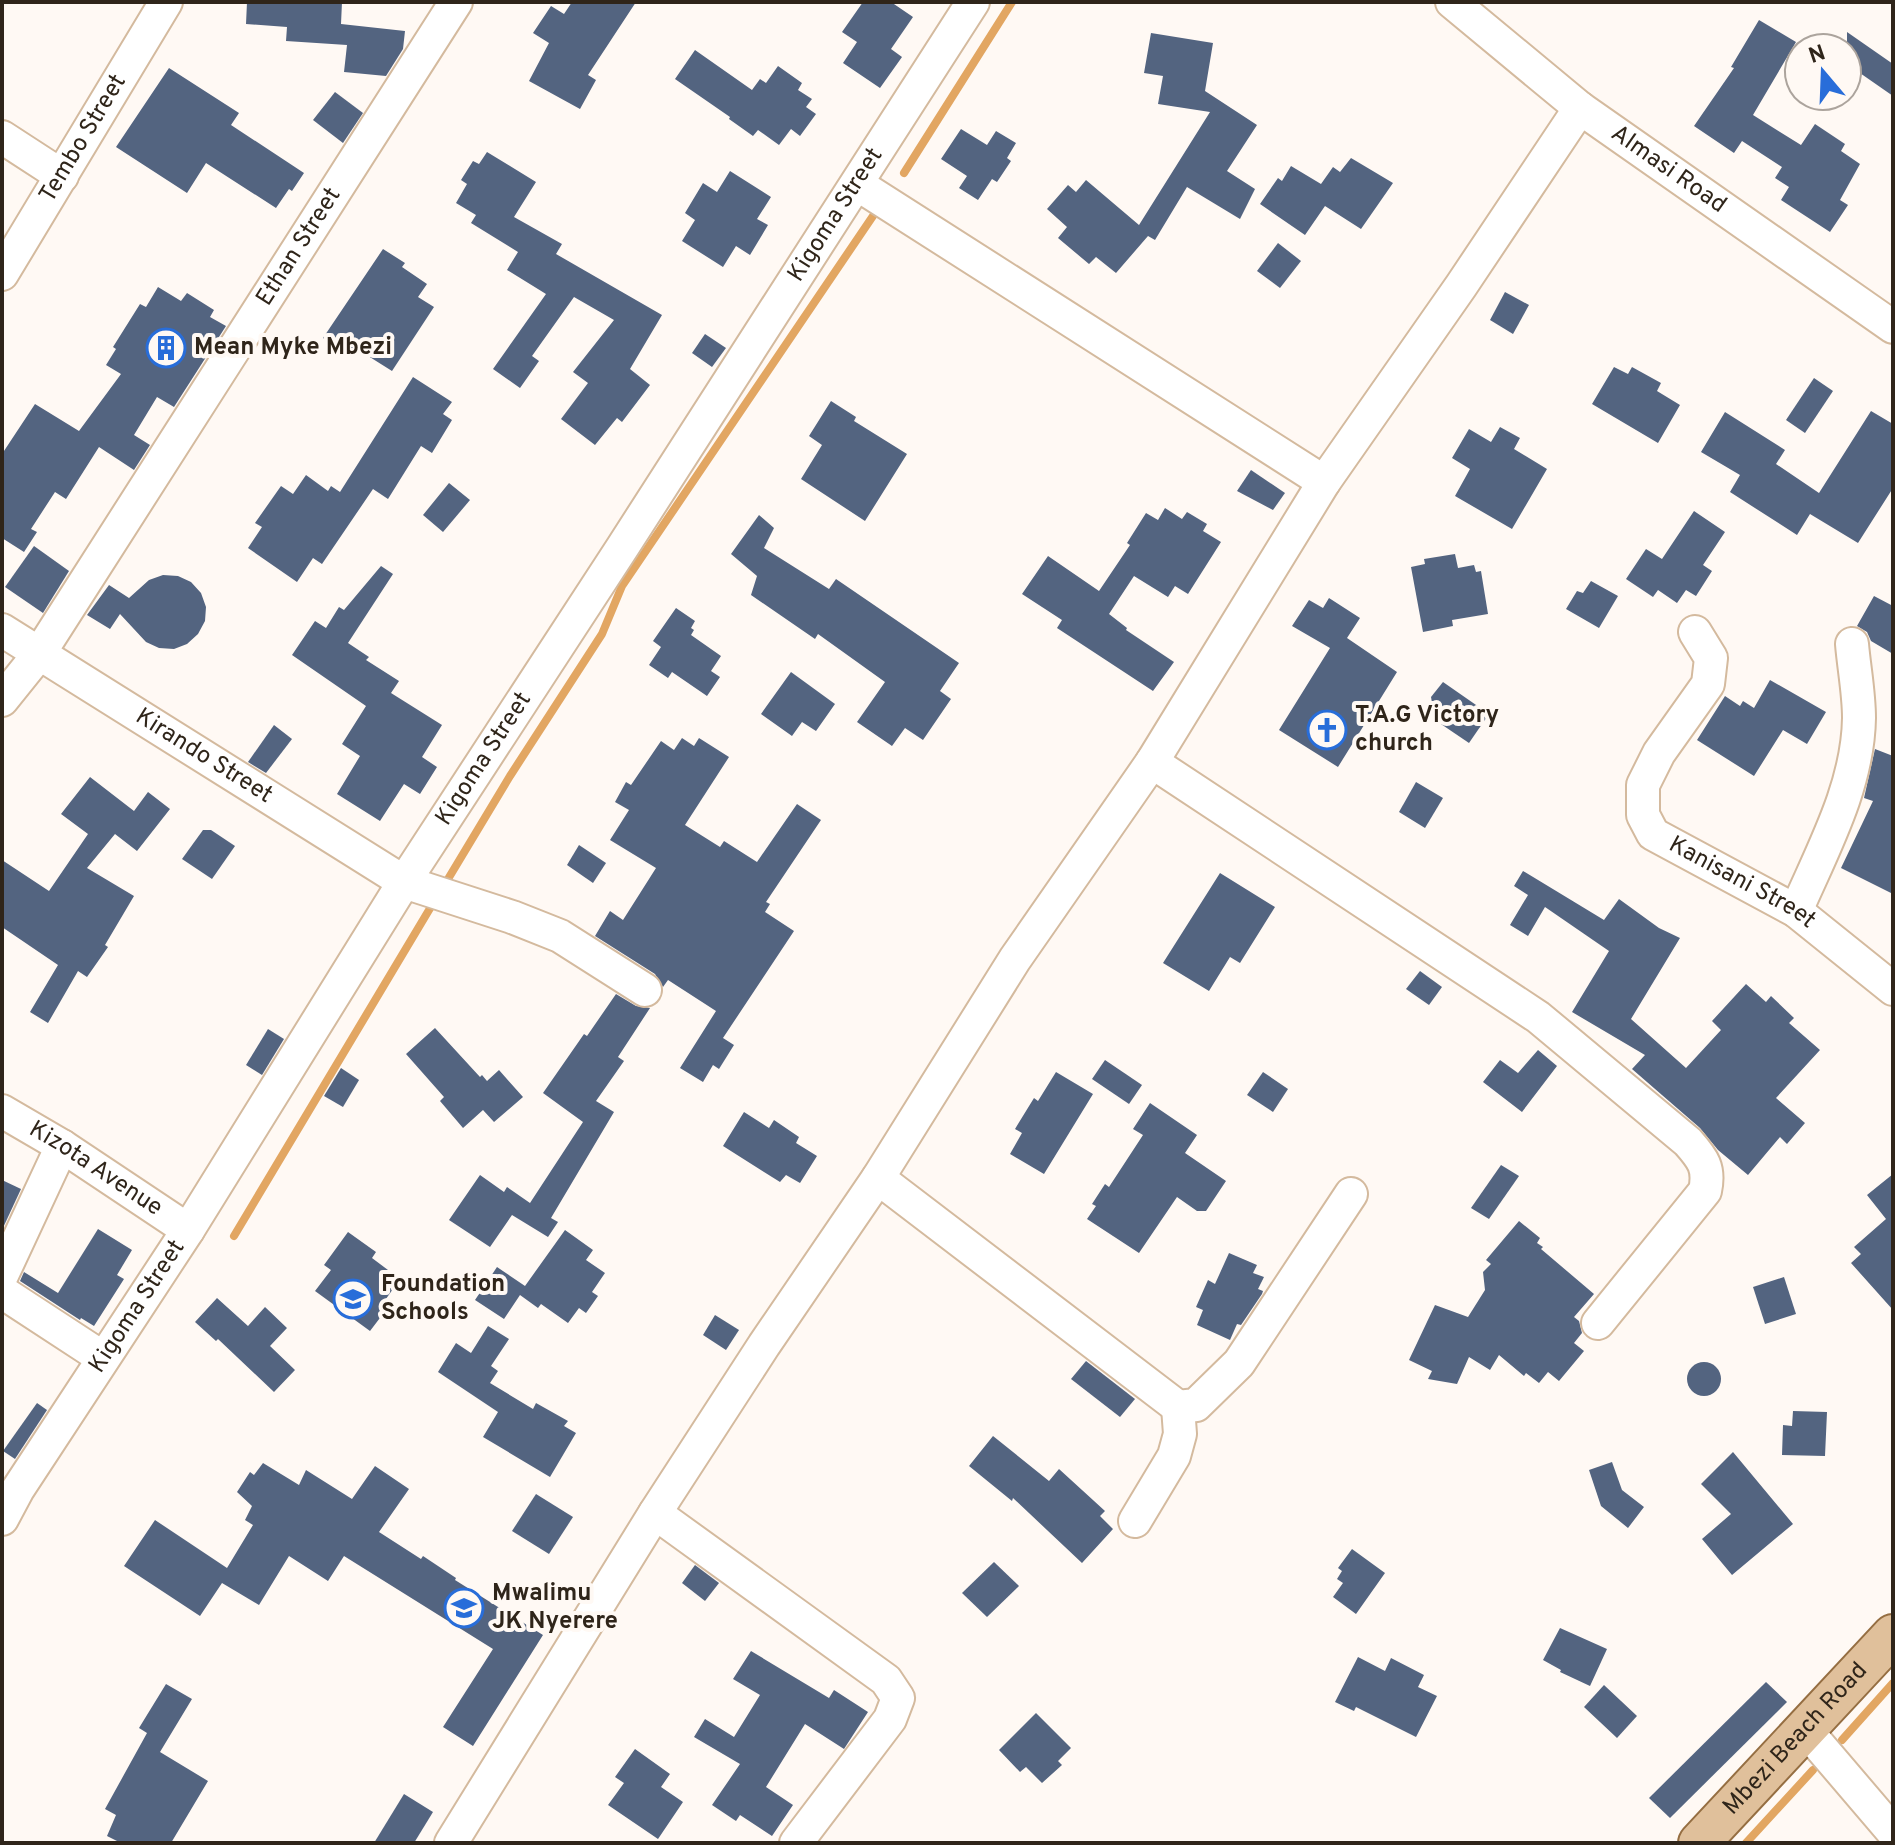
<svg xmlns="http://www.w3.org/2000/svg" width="1895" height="1845" font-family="Overpass,sans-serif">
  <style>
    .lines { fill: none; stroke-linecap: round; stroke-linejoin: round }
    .stream { stroke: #e2a662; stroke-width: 8 }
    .building { fill: #536480 }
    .minor-casing { stroke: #d4ba9e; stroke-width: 36 }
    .major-casing { stroke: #956e42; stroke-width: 44 }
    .minor { stroke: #fff; stroke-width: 32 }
    .major { stroke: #e0c09b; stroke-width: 40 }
    .labels { text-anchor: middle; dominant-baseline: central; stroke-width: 8; stroke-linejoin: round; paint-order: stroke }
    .street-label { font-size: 24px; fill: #2f251a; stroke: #fff9f4 }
    .poi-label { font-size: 24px; font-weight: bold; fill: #2f251a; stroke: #fff9f4; text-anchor: start }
  </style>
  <rect width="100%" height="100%" fill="#fff9f4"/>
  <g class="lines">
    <g class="stream">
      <path d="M904,173L1012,2"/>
      <path d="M442,889L510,776L602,634L622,586L875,213"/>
      <path d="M234,1236L435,900"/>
      <path d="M1842,1740L1893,1683"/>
      <path d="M1746,1843L1813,1770"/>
    </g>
  </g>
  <g class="building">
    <path d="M247,2H342L341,24L405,31L403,49L386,76L344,72L347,45L286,41L287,27L246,24Z"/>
    <path d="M572,2H636L588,75L596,80L580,109L529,81L549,43L533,33L551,6L564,14Z"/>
    <path d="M863,2H891L913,17L891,49L902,57L880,88L843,63L857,42L842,32Z"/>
    <path d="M1759,20L1796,42L1753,115L1801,145L1815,124L1845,144L1841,151L1860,164L1840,200L1848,205L1830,232L1781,200L1789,187L1775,178L1782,167L1742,141L1734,153L1694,126L1734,68L1731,67Z"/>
    <path d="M1847,32L1893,64V96L1847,64Z"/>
    <path d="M1151,33L1213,43L1205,91L1257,125L1227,171L1255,189L1240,219L1187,187L1155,240L1148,236L1116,273L1096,257L1089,264L1058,238L1067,227L1047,209L1068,185L1076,192L1086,180L1139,225L1210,112L1158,104L1163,76L1144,73Z"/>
    <path d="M695,50L752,90L760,79L766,83L778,66L802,83L798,90L812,99L806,107L816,114L800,136L791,129L779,145L758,130L753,136L729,119L730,117L675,79Z"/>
    <path d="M169,68L239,113L231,125L304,173L292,191L289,189L276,208L206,163L187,193L116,147Z"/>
    <path d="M335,92L363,113L343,143L313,120Z"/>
    <path d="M961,129L987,145L996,131L1016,143L1007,158L1011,161L997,182L992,179L978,200L959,188L967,176L941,159Z"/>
    <path d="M487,152L536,182L514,217L562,244L556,254L662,315L630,369L650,385L622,422L617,418L595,445L561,419L588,383L573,372L614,320L574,297L532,356L539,361L520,388L493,369L546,294L507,270L518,252L471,223L476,215L456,203L467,184L461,180L473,161L479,164Z"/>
    <path d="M1351,158L1393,183L1361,229L1325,206L1305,235L1260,204L1278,178L1282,181L1291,166L1321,184L1333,167L1340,172Z"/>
    <path d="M730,171L771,197L757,219L768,225L750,255L736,246L723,267L682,241L695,220L685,213L703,183L717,192Z"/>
    <path d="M1278,243L1301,261L1280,288L1257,271Z"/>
    <path d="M383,249L405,263L402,267L427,284L418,297L434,307L392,371L357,349L352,357L323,338Z"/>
    <path d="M158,287L181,301L187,293L214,310L210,317L226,326L174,407L157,397L134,435L150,445L134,470L99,447L66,499L55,492L31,529L37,532L24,552L2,538V454L35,404L79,431L121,374L106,365L116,349L113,347L140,304L146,307Z"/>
    <path d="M1505,292L1529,305L1513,334L1490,320Z"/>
    <path d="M705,334L726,348L712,367L692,353Z"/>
    <path d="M1614,367L1628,374L1632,367L1661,383L1657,391L1680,405L1658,443L1592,404Z"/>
    <path d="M413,377L452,402L443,414L452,420L432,453L421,446L388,499L373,489L322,564L313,558L297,582L248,548L262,527L255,523L281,486L293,494L306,475L328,491L331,486L340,492Z"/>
    <path d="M1814,378L1833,391L1805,433L1786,420Z"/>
    <path d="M831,401L856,417L854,421L907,454L865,521L801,479L822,445L809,436Z"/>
    <path d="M1871,411L1893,424V488L1858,543L1810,514L1797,535L1730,492L1740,475L1701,452L1725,412L1785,450L1776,464L1819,493Z"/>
    <path d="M1500,427L1520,438L1514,449L1547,469L1512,529L1455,496L1470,469L1452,458L1469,429L1491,442Z"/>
    <path d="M1251,470L1285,493L1273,510L1237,491Z"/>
    <path d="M449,483L470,500L443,532L423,515Z"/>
    <path d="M1165,508L1182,519L1187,512L1207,524L1203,531L1221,542L1188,594L1175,586L1168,597L1134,576L1109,614L1127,628L1126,630L1174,662L1153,691L1057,628L1062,620L1022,594L1048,556L1099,591L1130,545L1127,543L1146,513L1158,520Z"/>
    <path d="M1694,511L1725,532L1703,565L1712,571L1696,596L1686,590L1677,603L1658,590L1653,597L1626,579L1646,549L1662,559Z"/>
    <path d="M759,515L774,528L764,548L829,589L836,579L959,663L940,691L951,699L923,740L905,728L892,746L857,722L885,682L818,634L815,639L751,595L757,576L731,554Z"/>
    <path d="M34,546L69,571L43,613L5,587Z"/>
    <path d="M1455,554L1458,568L1474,565L1476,572L1481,571L1488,614L1452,620L1453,626L1423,632L1411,567L1425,564L1424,559Z"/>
    <path d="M381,566L393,574L348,643L369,657L366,660L399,681L391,693L442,725L422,757L437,767L420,794L404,784L380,821L337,794L360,756L342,744L366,706L292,655L315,621L326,628L339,607L344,610Z"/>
    <path d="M163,575L178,576L191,582L201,593L206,607L205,621L198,634L187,644L174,649L159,648L146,642L120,614L110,629L87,615L109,585L129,598L149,580Z"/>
    <path d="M1591,581L1618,596L1599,628L1566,609L1577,591L1583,593Z"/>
    <path d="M1874,596L1893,606V654L1871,641L1867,632L1857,626Z"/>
    <path d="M1329,598L1360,618L1347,638L1397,672L1338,767L1279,730L1330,648L1292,626L1309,600L1323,608Z"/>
    <path d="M676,608L695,621L691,628L694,630L691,635L721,656L711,671L720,677L707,696L672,672L668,678L649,665L661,647L653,641Z"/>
    <path d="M791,672L835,704L816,731L802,722L792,736L761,714Z"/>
    <path d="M1770,680L1826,712L1807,744L1783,730L1754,776L1697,740L1725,696L1740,706L1743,701L1754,708Z"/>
    <path d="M1443,682L1489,714L1469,743L1435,720L1431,697Z"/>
    <path d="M274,725L292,739L266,773L248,762Z"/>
    <path d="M682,738L694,746L699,738L729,757L685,825L720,847L724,841L757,862L797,804L821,820L766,902L770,904L765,912L794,931L723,1038L734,1045L719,1069L713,1065L703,1082L680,1068L716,1011L668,980L663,987L655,974L595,936L610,911L623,920L656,868L610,840L629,810L615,802L626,782L631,785L661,741L674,750Z"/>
    <path d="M1875,749L1893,756V894L1841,868L1873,801L1864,798Z"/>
    <path d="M90,777L134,811L148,792L170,809L137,851L115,834L87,868L134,896L105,945L108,947L87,977L78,971L48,1023L30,1012L58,965L2,927V860L49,891L88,834L61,814Z"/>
    <path d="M1416,782L1443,798L1425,828L1399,812Z"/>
    <path d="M203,830H211L235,846L212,879L182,859Z"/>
    <path d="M579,845L606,863L593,883L567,865Z"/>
    <path d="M1523,871L1604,920L1619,899L1659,928L1680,938L1631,1019L1686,1068L1721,1030L1712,1021L1746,984L1766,1002L1771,996L1794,1018L1789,1023L1820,1050L1776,1098L1805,1123L1787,1144L1780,1137L1748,1175L1718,1150L1700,1128L1632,1069L1645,1055L1572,1012L1609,951L1545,907L1528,936L1510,925L1528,895L1514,886Z"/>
    <path d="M1220,873L1275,907L1240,963L1230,957L1209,991L1163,963Z"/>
    <path d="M1420,971L1442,987L1429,1005L1406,989Z"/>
    <path d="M616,994L636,1006L650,1008L618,1057L624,1061L596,1101L614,1112L551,1218L558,1222L548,1237L512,1215L490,1247L449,1220L480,1175L504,1192L507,1187L530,1203L583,1122L543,1093L584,1034L587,1036Z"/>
    <path d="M435,1028L480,1077L482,1075L487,1081L499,1070L523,1097L494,1122L483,1110L463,1128L440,1101L444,1097L406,1054Z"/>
    <path d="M268,1029L284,1039L262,1075L246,1065Z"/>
    <path d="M1538,1050L1557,1066L1522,1112L1483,1082L1500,1060L1518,1073Z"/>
    <path d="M1105,1060L1142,1085L1129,1104L1092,1079Z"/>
    <path d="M341,1068L359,1080L343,1107L324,1096Z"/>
    <path d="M1056,1072L1093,1094L1044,1174L1010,1154L1022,1133L1015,1129L1034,1098L1038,1101Z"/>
    <path d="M1263,1072L1288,1089L1273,1112L1247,1095Z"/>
    <path d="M1150,1103L1197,1135L1185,1153L1226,1181L1206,1211H1197L1177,1197L1139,1253L1087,1219L1096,1206L1092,1204L1105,1184L1109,1187L1143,1135L1133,1129Z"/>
    <path d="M744,1112L769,1128L774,1120L799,1137L796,1143L817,1156L800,1183L786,1175L780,1182L723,1146Z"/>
    <path d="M1501,1165L1519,1176L1489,1219L1471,1208Z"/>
    <path d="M1893,1174V1310L1851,1263L1861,1254L1854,1247L1886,1219L1867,1195Z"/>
    <path d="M2,1180L21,1189L2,1230Z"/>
    <path d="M1519,1221L1540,1238L1537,1243L1543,1247L1541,1249L1594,1294L1574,1317L1579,1321L1582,1333L1574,1343L1584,1351L1559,1381L1548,1372L1539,1383L1526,1373L1524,1376L1499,1355L1490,1370L1469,1357L1457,1384L1428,1379L1432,1371L1409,1360L1435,1305L1468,1317L1485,1290L1483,1272L1491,1264L1486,1260Z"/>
    <path d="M98,1229L132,1250L117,1275L124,1279L94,1326L81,1318L80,1320L20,1281L24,1272L58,1293Z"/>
    <path d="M565,1230L593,1250L586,1260L605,1273L592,1292L598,1296L586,1313L579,1308L568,1323L541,1304L538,1308L520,1295L504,1319L475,1300L497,1267L525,1286Z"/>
    <path d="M348,1232L376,1252L372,1258L400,1279L381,1306L386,1310L370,1331L315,1291L331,1270L324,1265Z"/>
    <path d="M1229,1253L1257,1265L1253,1273L1264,1277L1258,1289L1263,1291L1262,1294L1241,1325L1237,1324L1230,1340L1197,1325L1203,1310L1196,1307L1208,1280L1215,1284Z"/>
    <path d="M1784,1277L1796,1314L1765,1324L1753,1287Z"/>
    <path d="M217,1298L248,1326L265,1307L287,1328L270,1346L295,1370L274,1392L218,1339L216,1341L195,1322Z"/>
    <path d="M715,1315L739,1330L726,1350L703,1335Z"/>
    <path d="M488,1326L509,1339L491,1366L498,1371L490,1383L533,1409L536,1403L568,1421L564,1426L576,1433L550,1477L483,1437L498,1412L438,1372L456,1343L471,1353Z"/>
    <path d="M1086,1361L1135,1399L1120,1417L1071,1379Z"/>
    <circle cx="1704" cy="1379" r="17"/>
    <path d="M37,1403L47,1410L15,1459L3,1451Z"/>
    <path d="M1793,1411L1827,1412L1825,1456L1782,1455L1783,1425L1792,1426Z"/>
    <path d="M993,1436L1049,1481L1059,1469L1105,1511L1100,1516L1113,1529L1082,1563L1013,1498L1012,1501L969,1466Z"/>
    <path d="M1733,1452L1793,1524L1732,1575L1702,1539L1731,1514L1701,1484Z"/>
    <path d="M1612,1462L1622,1490L1644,1507L1628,1528L1601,1506L1589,1470Z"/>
    <path d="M263,1463L299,1485L306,1470L352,1499L375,1466L409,1489L379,1532L421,1559L423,1556L456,1578L455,1580L543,1635L473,1746L443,1727L493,1649L344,1556L328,1581L289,1556L259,1605L222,1583L200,1616L124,1566L155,1520L227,1568L253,1525L245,1520L252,1506L237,1492L250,1472L254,1475Z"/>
    <path d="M536,1494L573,1517L549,1554L512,1531Z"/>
    <path d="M1352,1549L1385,1573L1356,1614L1333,1597L1343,1583L1337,1579L1342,1571L1338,1568Z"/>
    <path d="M994,1562L1019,1586L987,1617L962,1593Z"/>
    <path d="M695,1565L719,1583L705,1601L682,1583Z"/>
    <path d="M1560,1628L1607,1649L1590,1686L1560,1672L1561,1670L1543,1660Z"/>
    <path d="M751,1651L829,1698L834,1690L868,1712L844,1749L805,1724L766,1787L793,1805L772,1836L740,1815L736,1821L712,1805L740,1764L694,1737L705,1719L734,1737L760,1695L733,1679Z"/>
    <path d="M1358,1657L1385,1671L1391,1658L1424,1675L1418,1687L1437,1696L1416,1737L1356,1707L1354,1711L1335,1702Z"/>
    <path d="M1766,1682L1787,1702L1670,1818L1649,1798Z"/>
    <path d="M166,1684L192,1699L160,1752L208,1781L171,1843H121L107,1836L116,1815L105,1809L147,1733L139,1728Z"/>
    <path d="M1604,1685L1637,1716L1617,1738L1584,1707Z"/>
    <path d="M1036,1713L1071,1748L1058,1761L1062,1765L1042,1783L1026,1767L1020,1772L999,1750Z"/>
    <path d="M635,1749L670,1774L661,1787L683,1802L658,1839L608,1805L624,1783L615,1777Z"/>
    <path d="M404,1794L433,1812L414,1843H374Z"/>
  </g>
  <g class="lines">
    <g class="minor-casing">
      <g id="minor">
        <path id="s1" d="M1452,2L1580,108L1893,327"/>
        <path d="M2,137L62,176"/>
        <path d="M857,184L1324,482"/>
        <path id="s2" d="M2,274L166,2"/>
        <path id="s3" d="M2,630L404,882L512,917L560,936L645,990"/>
        <path id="s4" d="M1695,632L1711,658L1708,684L1659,753L1643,785V815L1653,834L1796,911L1893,989"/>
        <path id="s5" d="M2,700L39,654L456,2"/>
        <path d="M1152,762L1538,1017L1688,1142C1703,1159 1710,1168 1705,1191L1598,1323"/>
        <path d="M1796,911C1823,849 1858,786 1859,718C1859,693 1854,668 1852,644"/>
        <path id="s6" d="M2,1111L62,1146L188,1230"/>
        <path d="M878,1178L1178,1407L1196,1405L1239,1363L1351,1194"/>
        <path d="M2,1275L62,1146"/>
        <path d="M2,1292L103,1358"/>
        <path d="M655,1513L886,1680L898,1698L890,1719L796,1843"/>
        <path id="s7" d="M2,1519L18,1489L188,1230L404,882L622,548L973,2"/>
        <path d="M1135,1521L1174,1456L1180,1434L1178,1407"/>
        <path d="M1805,1729L1893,1832"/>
        <path d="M451,1843L655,1513L764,1345L878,1178L1015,959L1152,762L1324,482L1461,286L1580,108"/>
      </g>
    </g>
    <g class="major-casing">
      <g id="major">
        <path id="s8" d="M1699,1843L1893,1635"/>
      </g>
    </g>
    <use href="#minor" class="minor"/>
    <use href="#major" class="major"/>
  </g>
  <defs>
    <g id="building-ring" transform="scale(2)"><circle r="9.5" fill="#fff9f4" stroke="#286dd9" stroke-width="1.5"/><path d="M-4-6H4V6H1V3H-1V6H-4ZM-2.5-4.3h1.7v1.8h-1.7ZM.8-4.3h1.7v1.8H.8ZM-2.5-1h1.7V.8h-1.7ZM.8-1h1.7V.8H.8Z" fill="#286dd9"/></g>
    <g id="church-ring" transform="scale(2)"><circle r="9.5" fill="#fff9f4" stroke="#286dd9" stroke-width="1.5"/><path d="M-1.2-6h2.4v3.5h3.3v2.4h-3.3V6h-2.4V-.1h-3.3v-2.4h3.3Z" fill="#286dd9"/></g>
    <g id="school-ring" transform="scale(2)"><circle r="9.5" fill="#fff9f4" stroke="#286dd9" stroke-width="1.5"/><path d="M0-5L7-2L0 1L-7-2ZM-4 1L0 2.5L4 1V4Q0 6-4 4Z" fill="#286dd9"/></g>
  </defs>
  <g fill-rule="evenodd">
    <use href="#building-ring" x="166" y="348"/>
    <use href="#church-ring" x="1327" y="730"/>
    <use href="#school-ring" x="353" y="1299"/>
    <use href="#school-ring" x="464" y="1608"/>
  </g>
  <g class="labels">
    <g class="street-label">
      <text stroke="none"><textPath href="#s2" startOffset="158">Tembo Street</textPath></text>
      <text stroke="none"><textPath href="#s1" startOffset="274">Almasi Road</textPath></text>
      <text stroke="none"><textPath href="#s7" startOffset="1548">Kigoma Street</textPath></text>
      <text stroke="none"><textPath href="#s5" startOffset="542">Ethan Street</textPath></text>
      <text stroke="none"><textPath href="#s3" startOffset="238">Kirando Street</textPath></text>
      <text stroke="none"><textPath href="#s7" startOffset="900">Kigoma Street</textPath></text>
      <text stroke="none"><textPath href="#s4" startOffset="330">Kanisani Street</textPath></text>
      <text stroke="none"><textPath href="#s6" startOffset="110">Kizota Avenue</textPath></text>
      <text stroke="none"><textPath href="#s7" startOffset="252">Kigoma Street</textPath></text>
      <text stroke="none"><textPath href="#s8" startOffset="142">Mbezi Beach Road</textPath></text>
    </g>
    <g class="poi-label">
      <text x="194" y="348">Mean Myke Mbezi</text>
      <text x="1355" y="716">T.A.G Victory<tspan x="1355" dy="28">church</tspan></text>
      <text x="381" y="1285">Foundation<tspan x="381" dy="28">Schools</tspan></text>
      <text x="492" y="1594">Mwalimu<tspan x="492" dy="28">JK Nyerere</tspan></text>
    </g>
  </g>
  <rect width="1895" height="1845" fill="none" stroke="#2f251a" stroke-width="8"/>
  <g transform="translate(1823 72) rotate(341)"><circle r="38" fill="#fff9f4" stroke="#aca49d" stroke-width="2"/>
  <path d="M0-6L14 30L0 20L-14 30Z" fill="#286dd9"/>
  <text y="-12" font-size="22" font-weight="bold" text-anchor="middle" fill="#2f251a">N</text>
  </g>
</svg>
